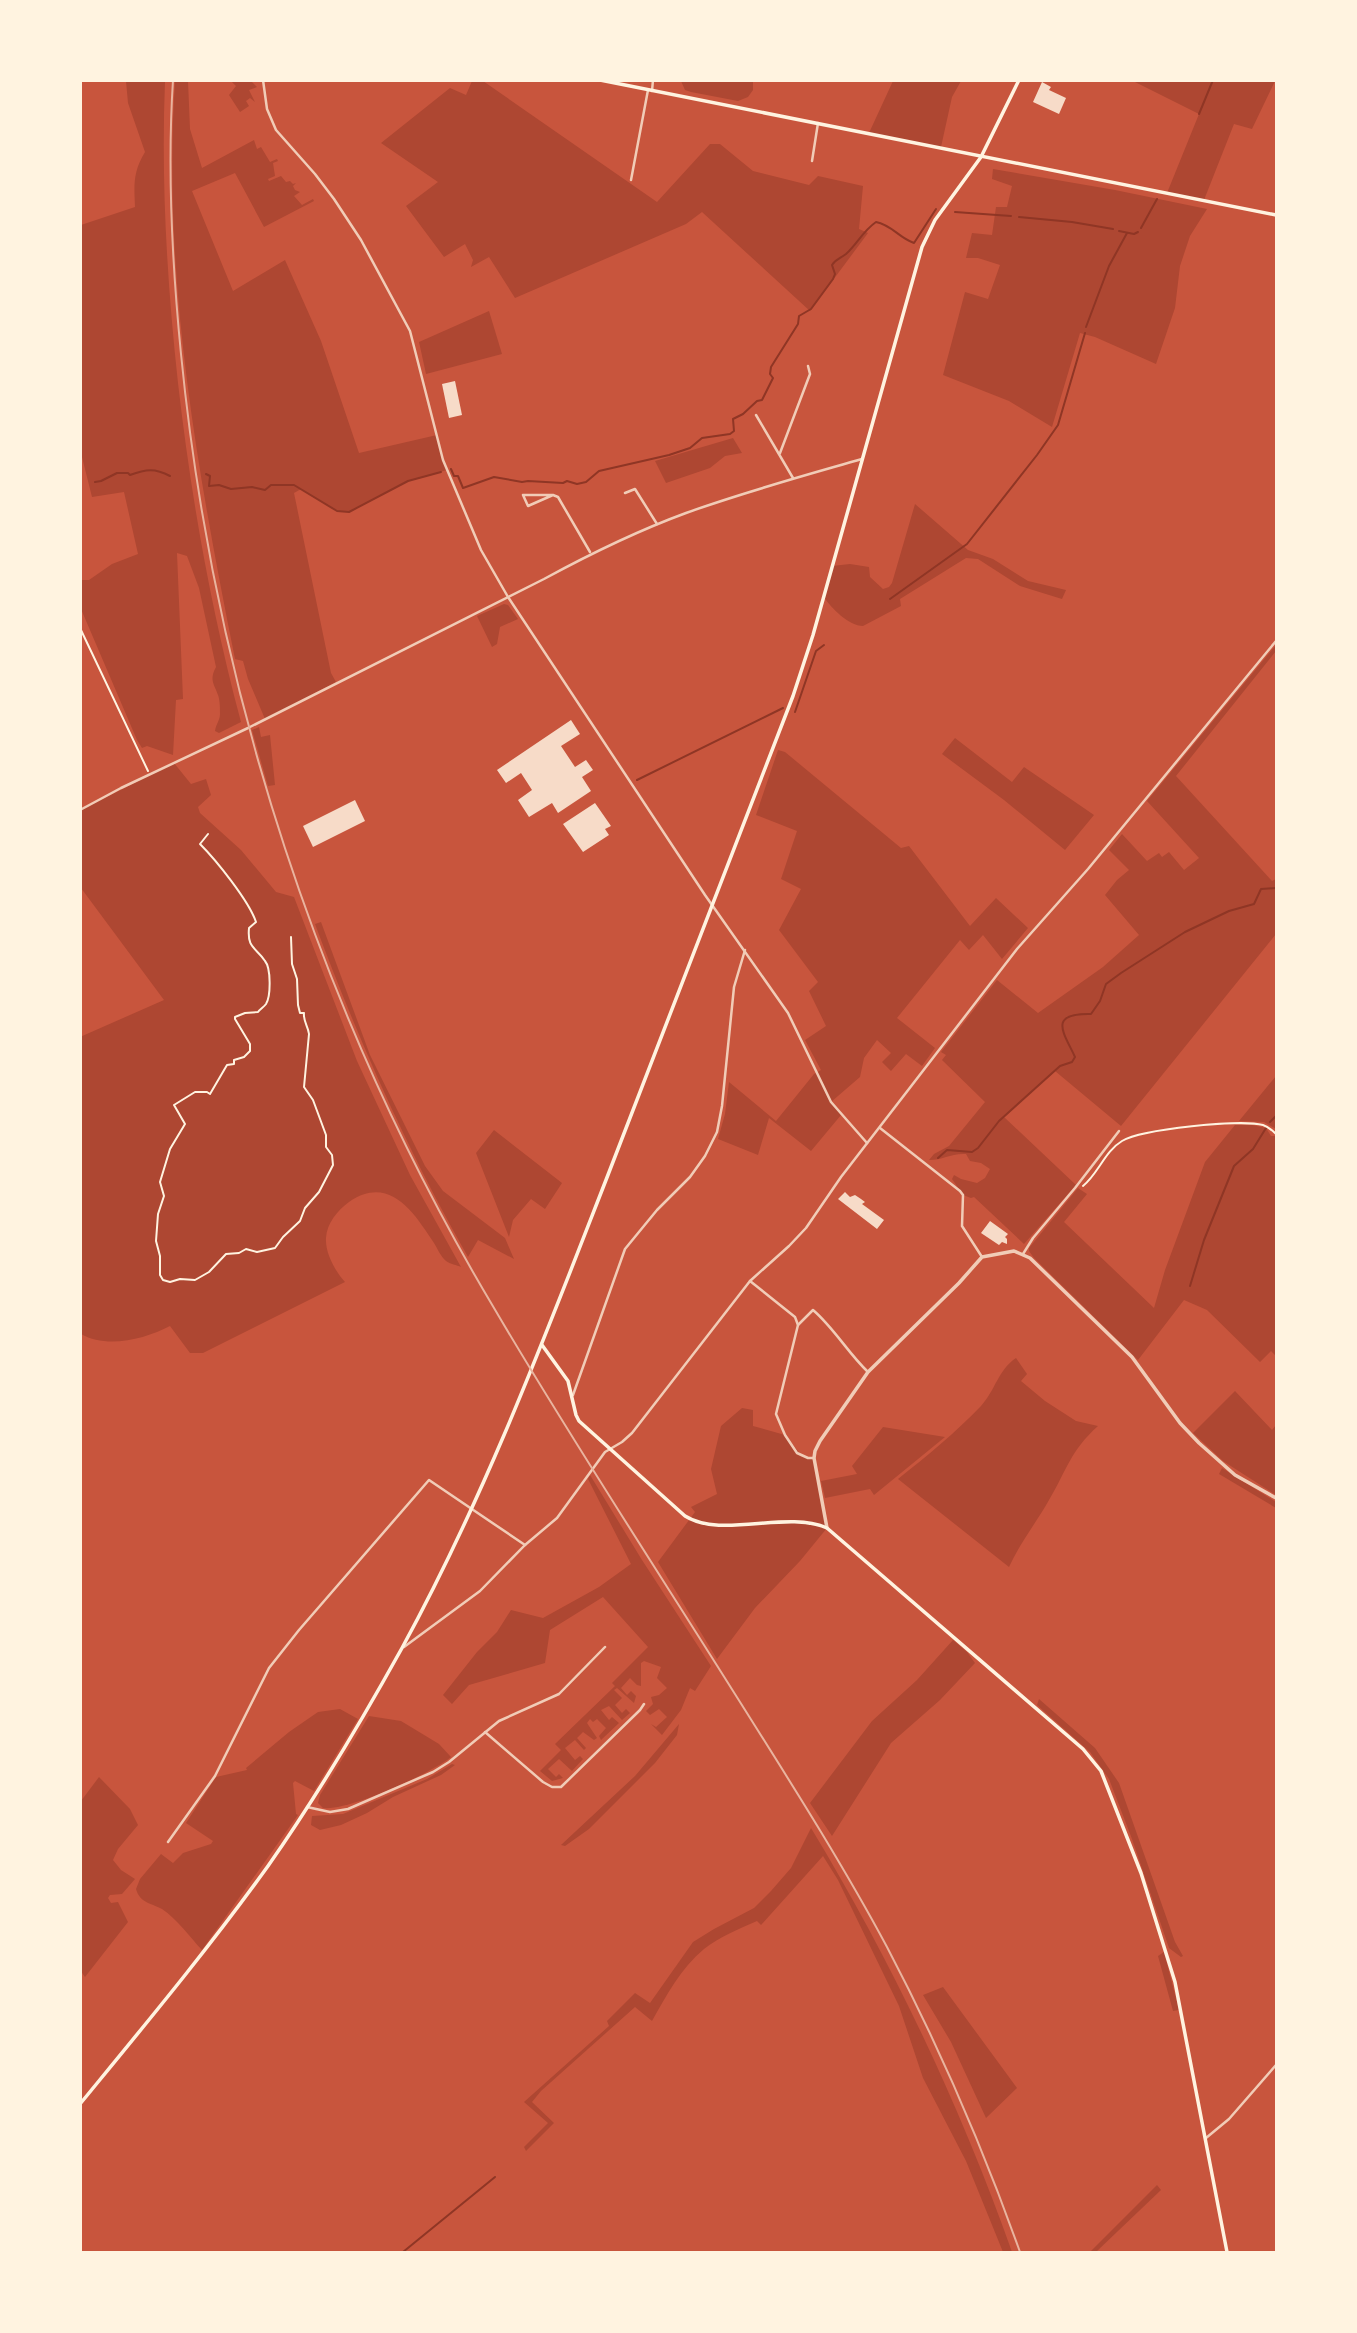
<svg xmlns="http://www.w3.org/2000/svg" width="1357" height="2333" font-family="Literata,serif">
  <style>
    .green { fill: #ae4732 }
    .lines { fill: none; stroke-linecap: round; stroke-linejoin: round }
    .stream { stroke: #8f3625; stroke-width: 2 }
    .building { fill: #f7dbc8 }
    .path { stroke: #fff3e0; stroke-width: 2 }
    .minor { stroke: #f1ccb7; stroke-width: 2.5 }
    .tertiary { stroke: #f1ccb7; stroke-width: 3.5 }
    .secondary { stroke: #fff3e0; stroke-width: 3.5 }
    .rail { stroke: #e9b49f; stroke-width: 2 }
  </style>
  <rect width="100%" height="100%" fill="#c8553d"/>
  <g class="green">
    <path d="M126,81H165C161,182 167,282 178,383C191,497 211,610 241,722L219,733L215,731C216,724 220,720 220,714C220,709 220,700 218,695C214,684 209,680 216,667L199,588L187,556L177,553L183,699L176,700L173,755L147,746L142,748L137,740L81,609V580H89L112,564L138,554L124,492L92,497L80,449L81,225L135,207C134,184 133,172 145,152L128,103Z"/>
    <path d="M175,81H188L190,129L202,168L254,140L257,149L261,147L270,162L277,159L278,161L273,163L275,176L268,179L269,181L281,176L286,182L290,181L293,184L296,183L293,186L295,190L300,192L294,196L302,205L313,199L314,201L264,227L235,173L192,191L233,291L285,260L321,341L359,453L437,435L447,470L408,481L349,512L337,511L301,489L294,493L331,673L336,682L265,719L248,679L243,661L235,659C197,469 162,275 175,81Z"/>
    <path d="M231,81H251L257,87L249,90L255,102L250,98L246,101L249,106L240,112L229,95L236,86Z"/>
    <path d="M472,81H483L657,202L710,144H720L753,171L809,185L818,176L863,186L859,229L868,233L810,311L702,212L686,224L515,298L489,257L471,267L473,260L465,244L444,257L406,206L438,182L381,143L450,88L466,95Z"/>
    <path d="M681,81H750L753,82V90L748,97L738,101L691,92L685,90Z"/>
    <path d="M893,81H961L952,97L941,147L869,133Z"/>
    <path d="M1133,81H1275L1252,129L1234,124L1204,200L1167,193L1199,114Z"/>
    <path d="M993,169L1115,190L1207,209L1190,236L1180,266L1175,308L1156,364L1095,337L1080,333L1052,427L1009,401L943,375L965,292L988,299L1000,265L978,258H966L972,233L992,235L996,207H1007L1012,186L992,179Z"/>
    <path d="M489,311L502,354L426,374L419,342Z"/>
    <path d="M733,438L742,453L725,456L710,468L666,483L655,461Z"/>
    <path d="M915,504L968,550L993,559L1028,581L1066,590L1062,599L1020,586L978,559L966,558L900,599L901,606L863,626C849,626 831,608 824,597L832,566L850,564L869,567L870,577L883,589L889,587L892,583Z"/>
    <path d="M504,604L508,605L518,619L500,627L497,644L492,647L477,616Z"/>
    <path d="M1276,645V651L1176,776L1272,881L1276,879V934L1121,1126L1055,1071L1004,1117L1076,1185L1024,1244L974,1197L971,1198L963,1195L952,1179L954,1175L961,1179L977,1183L985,1178L990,1169L981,1163L970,1161L966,1154C951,1153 943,1160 929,1160L934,1154L949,1146L985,1102L942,1060L946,1055L941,1052L997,980L1038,1013L1103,967L1139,935L1105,895L1117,880L1129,870L1109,850L1122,834L1147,861L1159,853L1162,857L1169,852L1184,870L1199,858L1147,801Z"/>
    <path d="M259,727L261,737L270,735L275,785L268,786L252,730Z"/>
    <path d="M955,738L1012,782L1024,767L1094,815L1065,850L1004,800L942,754Z"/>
    <path d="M778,750L785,752L901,848L909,846L970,926L996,898L1028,928L1002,959L983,935L969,950L960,940L897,1018L935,1048L922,1066L906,1054L891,1071L882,1062L891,1053L877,1040L864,1058L860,1077L831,1102L841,1115L811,1151L769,1118L758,1155L718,1139L725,1114L729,1082L776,1121L814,1074L821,1070L805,1040L826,1026L809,991L818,982L779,930L801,889L781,879L797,831L756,815Z"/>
    <path d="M174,763L191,784L206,779L211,795L198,807L200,813L241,850L276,892L294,897L357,1061L410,1175L461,1267C457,1265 450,1264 446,1261C441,1257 437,1248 434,1243C414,1213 390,1174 349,1202C337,1211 327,1223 326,1238C325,1253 335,1271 345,1282L203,1353H190L170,1326C145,1339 107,1349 81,1334L80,1037L164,1000L81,888V810Z"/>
    <path d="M321,922L370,1055L425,1166L443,1191L505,1238L514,1259L478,1240L468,1257C407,1150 358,1039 315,924Z"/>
    <path d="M1276,1076V1129L1264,1122L1239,1121Z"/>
    <path d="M1235,1125H1252L1266,1128L1271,1136H1276V1356L1271,1351L1260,1362L1207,1310L1184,1300L1138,1360L1034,1258L1029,1251V1248L1078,1188L1087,1194L1064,1222L1154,1308L1165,1270L1205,1162Z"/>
    <path d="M494,1130L562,1183L545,1209L531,1199L513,1220L509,1237L476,1153Z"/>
    <path d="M1016,1358L1027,1374L1021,1381L1045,1401L1076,1421L1098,1426C1070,1451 1067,1470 1049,1500C1036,1523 1020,1543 1009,1567L898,1479C927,1456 955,1433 981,1406C995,1391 998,1370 1016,1358Z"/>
    <path d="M1235,1391L1272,1430L1276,1425V1495L1223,1461L1193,1433Z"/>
    <path d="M742,1408L753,1410V1426L785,1435L802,1456L814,1458L827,1528L800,1561L755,1608L717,1659L658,1562L695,1512L691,1507L717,1494L711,1469L721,1426Z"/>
    <path d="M883,1427L945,1437L874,1495L870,1489L825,1498L821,1481L857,1474L852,1466Z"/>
    <path d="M1222,1468L1276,1502V1508L1219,1474Z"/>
    <path d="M590,1475L642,1560L711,1666L695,1691L690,1688L681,1710L662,1735L651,1724L656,1727L667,1717L659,1709L650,1715L646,1711L653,1704L651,1697L659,1695L667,1688L657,1678L661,1667L644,1661L641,1663V1686L637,1685L630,1678L621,1688L627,1695L631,1691L636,1696L634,1703L617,1688L614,1690L622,1698L615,1705L622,1713L626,1709L630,1713L622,1720L609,1706L601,1710L609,1720L612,1717L619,1723L601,1740L599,1736L606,1728L597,1719L593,1722L590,1719L587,1723L597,1738L594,1740L583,1732L577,1738L586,1748L584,1750L575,1740L565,1748L575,1760L580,1756L583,1759L572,1771L559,1759L548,1769L556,1777L559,1774L563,1778L552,1781L540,1771L561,1750L555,1744L615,1686L612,1683L648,1647L603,1597L550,1630L545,1663L469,1685L452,1704L443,1695L477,1652L497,1632L511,1610L543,1618L599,1587L631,1564L588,1479Z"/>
    <path d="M953,1640L967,1652L975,1663L940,1700L891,1743L832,1836L810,1803L872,1721L917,1680Z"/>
    <path d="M1039,1699L1095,1748L1119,1783L1175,1942L1183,1956L1181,1957L1169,1948L1132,1839L1109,1779L1090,1752L1037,1705Z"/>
    <path d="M340,1709L358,1719L314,1791L295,1781L293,1783L296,1814L298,1815L202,1950C189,1936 177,1919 162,1909C151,1903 140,1903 136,1889L140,1879L161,1854L173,1863L183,1853L211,1844L213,1841L186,1823L216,1777L247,1770L246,1768L289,1732L318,1712Z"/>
    <path d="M369,1716L401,1721L439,1744L451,1757C430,1774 349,1811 323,1808L318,1803L320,1795Z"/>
    <path d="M679,1724L677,1735L655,1763L589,1829L565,1846L561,1845L635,1776Z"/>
    <path d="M452,1764L455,1765L441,1775L393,1797L367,1813L341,1825L320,1830L311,1825L312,1816L343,1814L427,1779Z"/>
    <path d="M99,1777L130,1809L138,1825L118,1849L113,1860L121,1870L135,1879L122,1894L110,1895L108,1898L111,1903L118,1902L128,1922L85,1977L80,1970L81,1801Z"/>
    <path d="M811,1828C892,1962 960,2105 1012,2252H1003L966,2161L923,2078L899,2006L838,1880L823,1856L761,1925L757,1921C739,1929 719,1937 704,1949C681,1968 666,1996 652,2021L635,2007L541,2091L532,2102L554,2123L526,2151L524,2147L548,2123L524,2102L609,2026L607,2021L635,1993L650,2003L693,1942L714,1929L754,1908L771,1891L791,1868Z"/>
    <path d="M1164,1952L1179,2010L1173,2011L1158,1956Z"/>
    <path d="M943,1987L1017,2088L986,2118L951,2042L923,1995Z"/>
    <path d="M1157,2185L1161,2190L1096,2252H1090Z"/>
  </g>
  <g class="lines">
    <g class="stream">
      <path d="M1199,114L1213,80"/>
      <path d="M955,212L1011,216"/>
      <path d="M1019,217L1072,222L1113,229"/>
      <path d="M1141,228L1157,199"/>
      <path d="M1119,231L1134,234L1138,232"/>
      <path d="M1086,327L1109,266L1127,233"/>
      <path d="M451,469L454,476H458L463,488L494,477L522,482L528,481L563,483L567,481L577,484L586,482L599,471L669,455L690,448L702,438L730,434L734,431L733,419L743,414L757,401L762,400L773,378L770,374L771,367L798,324L799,316L811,309L833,279L835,274L832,265C836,259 841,258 846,254C857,244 863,231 876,222C892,225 899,238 914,243L936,209"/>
      <path d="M206,474L210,476L209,486L219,485L231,489L252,487L265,490L271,485H294L337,511L349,512L408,481L441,472"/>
      <path d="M95,482L101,481L117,473H128L130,475C146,469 155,468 170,476"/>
      <path d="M890,599L967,544L1037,455L1058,425L1085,333"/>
      <path d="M795,712L816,651L824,645"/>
      <path d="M637,780L783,708"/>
      <path d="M1270,1122L1276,1116"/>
      <path d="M938,1158L947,1150L972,1152L978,1148L999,1121L1060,1066L1072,1062L1075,1057C1064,1033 1047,1013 1091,1014L1100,1001L1106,984L1121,973L1185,932L1229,911L1254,904L1261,889L1276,888"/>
      <path d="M1190,1286L1204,1240L1234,1166L1253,1149L1266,1128"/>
      <path d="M403,2252L495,2177"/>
    </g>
  </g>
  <g class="building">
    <path d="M1042,82L1051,87L1049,90L1066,98L1059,114L1033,102Z"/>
    <path d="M455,381L462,415L449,418L442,384Z"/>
    <path d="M571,720L580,734L561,746L575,767L586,760L593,770L582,777L591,791L558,813L552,803L529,817L518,800L532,790L521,773L506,783L497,770Z"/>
    <path d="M355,800L365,821L313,847L303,826Z"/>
    <path d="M595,803L611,826L605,829L609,835L583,852L563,824Z"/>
    <path d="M845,1192L850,1197L855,1195L861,1199L865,1202L862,1204L884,1220L877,1229L838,1199Z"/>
    <path d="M990,1221L1008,1234L1005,1237L1007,1239V1244L1002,1242L999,1245L981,1233Z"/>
  </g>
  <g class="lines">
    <g class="path">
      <path d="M80,628L148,771"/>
      <path d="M208,834L200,844C216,860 249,901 256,922L249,928C247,949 256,947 265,961C271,968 271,996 266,1004C264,1007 260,1009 258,1012L245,1013L235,1017V1019L250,1044V1051L244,1057L234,1060V1064L227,1065L210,1094L207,1092H195L174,1105L185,1124L170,1149L160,1182L164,1196L158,1214L156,1241L160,1256V1275L163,1280L170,1282L180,1279L195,1280L209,1272L226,1254L239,1253L246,1249L257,1252L275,1248L283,1237L300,1221L305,1208L319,1192L333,1165L332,1155L326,1147V1135L313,1100L304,1087L309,1034C308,1026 303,1021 304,1013H300L298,1005L297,979L292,964L291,937"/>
      <path d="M1083,1186C1098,1174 1105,1151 1122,1141C1142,1129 1241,1119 1263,1125C1269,1127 1272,1130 1276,1134"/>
    </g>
    <g class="minor">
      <path d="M263,80L267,109L276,130L315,174L334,199L361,240L410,331L443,460L481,550L508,597L705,895L788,1013L831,1102L867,1143"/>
      <path d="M652,91L653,80"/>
      <path d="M812,161L818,123"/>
      <path d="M631,180L648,90"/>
      <path d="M756,415L793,478"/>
      <path d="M780,453L810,374L808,366"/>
      <path d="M625,493L635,489L657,524"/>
      <path d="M553,495L528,506L523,495H553L558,497L590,552"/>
      <path d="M80,810L121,788L248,728L544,579C590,554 637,531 686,513C744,492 803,476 862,459"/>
      <path d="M880,1128L960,1191L963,1195L962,1226L982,1257"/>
      <path d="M1023,1254L1033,1238L1075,1188L1119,1131"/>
      <path d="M750,1281L795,1317L798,1325L776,1414L785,1435L797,1453L808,1458H814"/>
      <path d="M798,1325L813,1310C834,1328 848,1353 868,1372"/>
      <path d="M573,1395L625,1249L657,1210L690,1177L705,1156L717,1132L722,1106L734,987L745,950"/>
      <path d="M404,1647L480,1591L525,1545L557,1518L605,1452L622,1442L632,1433L750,1281L789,1246L806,1228L841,1177L1017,949L1088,869L1276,641"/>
      <path d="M485,1732L543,1782L552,1787H561L640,1710L644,1704"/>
      <path d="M307,1807L330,1812L348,1809L433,1772L449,1762L499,1721L559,1694L605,1647"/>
      <path d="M168,1842L215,1776L269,1668L299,1630L429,1480L525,1545"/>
      <path d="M1206,2138L1229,2119L1276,2065"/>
    </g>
    <path class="tertiary" d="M827,1528L814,1458L815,1451L820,1441L868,1372L959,1283L982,1257L1014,1251L1030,1258L1132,1357L1180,1423L1199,1443L1235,1475L1276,1498"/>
    <g class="secondary">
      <path d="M600,80L1276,215"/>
      <path d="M542,1345L568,1381L576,1415L579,1421L685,1516C722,1539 786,1510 827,1528L1083,1749L1101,1771L1141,1873L1175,1982L1227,2252"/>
      <path d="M80,2104C144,2026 209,1948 268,1866C317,1796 361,1722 402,1648C484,1498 544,1339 606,1180C668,1018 732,857 793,696L813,635L922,247L935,220L981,157L1019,80"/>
    </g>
    <path class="rail" d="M173,80C167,172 172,263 181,354C214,690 321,1018 494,1308C572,1441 658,1571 740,1702C791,1783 842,1863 887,1947C939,2046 983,2148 1020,2252"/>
  </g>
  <rect width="1357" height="2333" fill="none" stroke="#fff3e0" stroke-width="164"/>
</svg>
